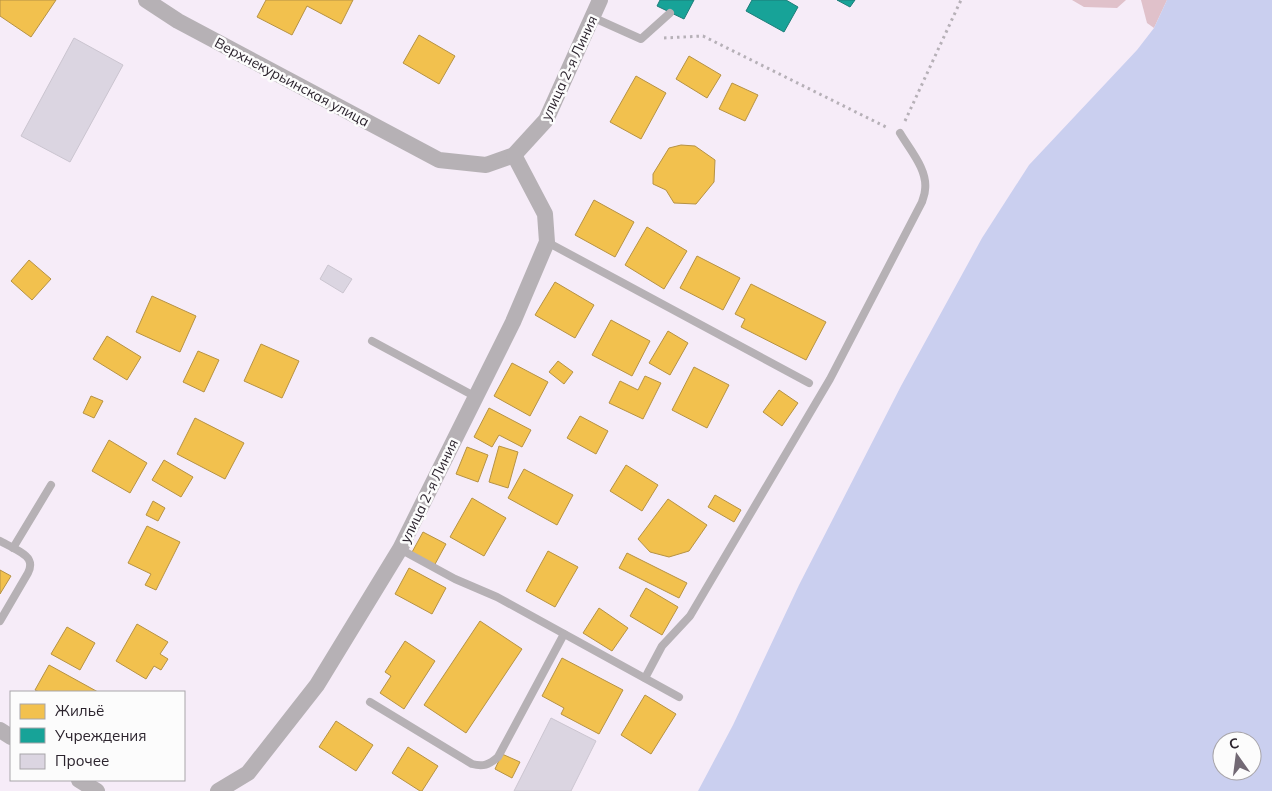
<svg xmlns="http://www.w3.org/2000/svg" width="1272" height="791" font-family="Mulish,sans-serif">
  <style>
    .forest { fill: #e0c1ca }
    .water { fill: #cacfef; fill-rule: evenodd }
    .homes { fill: #f2c14e; stroke: #b69244 }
    .public { fill: #17a398; stroke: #1d7d78 }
    .building { fill: #dbd5e1; stroke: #cbc5d0 }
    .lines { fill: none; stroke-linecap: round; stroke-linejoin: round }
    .path { stroke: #b6b0b7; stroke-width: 3; stroke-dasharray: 2.5 4; stroke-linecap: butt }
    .lane { stroke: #b6b1b5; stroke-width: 8 }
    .street { stroke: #b6b1b5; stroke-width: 16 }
    .labels { text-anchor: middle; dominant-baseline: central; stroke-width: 5; stroke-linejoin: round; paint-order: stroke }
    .street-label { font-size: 14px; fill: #2b232d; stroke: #fcfcfc }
  </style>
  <rect width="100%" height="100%" fill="#f6ecf8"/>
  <g class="forest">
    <path d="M1072,0H1126L1117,8L1084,7Z"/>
    <path d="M1141,0H1167L1154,28L1147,23Z"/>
  </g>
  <path class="water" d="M1167,0H1272V791H698L733,725L799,585L901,386L982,238L1029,165L1137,50L1154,28ZM1222,741H1252V771H1222Z"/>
  <g class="homes">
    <path d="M0,0H56L31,37L0,16Z"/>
    <path d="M266,0H353L341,24L307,6L292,35L257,17Z"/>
    <path d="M419,35L455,56L439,84L403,63Z"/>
    <path d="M689,56L721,75L707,98L676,79Z"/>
    <path d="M636,76L666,93L641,139L610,122Z"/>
    <path d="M732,83L758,95L745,121L719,109Z"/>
    <path d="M681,145L695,146L715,160L714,182L696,204L674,203L666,190L653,184V174L669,148Z"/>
    <path d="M594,200L634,222L615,257L575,235Z"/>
    <path d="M647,227L687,251L664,289L625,265Z"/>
    <path d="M697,256L740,278L723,310L680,288Z"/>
    <path d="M29,260L51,279L32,300L11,281Z"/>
    <path d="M555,282L594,305L575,338L535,315Z"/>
    <path d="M751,284L826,322L806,360L741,327L745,319L735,314Z"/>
    <path d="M152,296L196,316L180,352L136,332Z"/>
    <path d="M611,320L650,341L632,376L592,355Z"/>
    <path d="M668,331L688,343L670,375L649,363Z"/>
    <path d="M107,336L141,357L127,380L93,359Z"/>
    <path d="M261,344L299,361L282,398L244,381Z"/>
    <path d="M198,351L219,360L204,392L183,382Z"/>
    <path d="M558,361L573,372L564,384L549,372Z"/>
    <path d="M512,363L548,382L530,416L494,396Z"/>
    <path d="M694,367L729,385L707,428L672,410Z"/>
    <path d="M645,376L661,383L643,419L609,403L620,381L638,390Z"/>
    <path d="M779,390L798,403L782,426L763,412Z"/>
    <path d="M91,396L103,401L94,418L83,413Z"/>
    <path d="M489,408L531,430L522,447L499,435L492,447L474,437Z"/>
    <path d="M580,416L608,431L596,454L567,438Z"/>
    <path d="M195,418L244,443L225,479L177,454Z"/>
    <path d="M109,440L147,463L130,493L92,471Z"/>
    <path d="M499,446L518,452L508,488L489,482Z"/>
    <path d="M467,447L488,455L478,482L456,474Z"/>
    <path d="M164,460L193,477L181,497L152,480Z"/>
    <path d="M626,465L658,485L642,511L610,491Z"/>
    <path d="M524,469L573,495L557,525L508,498Z"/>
    <path d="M715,495L741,510L734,522L708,507Z"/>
    <path d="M472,498L506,518L484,556L450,537Z"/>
    <path d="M668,499L707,525L689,551L669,557L650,552L638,539Z"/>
    <path d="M153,501L165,508L158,521L146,515Z"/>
    <path d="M147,526L180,542L156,590L145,585L151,574L128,563Z"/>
    <path d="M423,532L446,544L434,566L411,554Z"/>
    <path d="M548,551L578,567L555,607L526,591Z"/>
    <path d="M627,553L687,583L679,598L619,568Z"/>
    <path d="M409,568L446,588L432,614L395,594Z"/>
    <path d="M0,570L11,576L0,594Z"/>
    <path d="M646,588L678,607L662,635L630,616Z"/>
    <path d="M599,608L628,628L612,651L583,633Z"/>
    <path d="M480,621L522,649L466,733L424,705Z"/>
    <path d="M137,624L168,642L160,654L168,659L161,670L154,666L146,679L116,661Z"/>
    <path d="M67,627L95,643L80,670L51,654Z"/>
    <path d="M405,641L435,661L404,709L380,693L391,676L385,672Z"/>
    <path d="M562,658L623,690L599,734L561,714L564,708L542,696Z"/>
    <path d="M49,665L98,692H39L35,690Z"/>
    <path d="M645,695L676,714L651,754L621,735Z"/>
    <path d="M336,721L373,745L356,771L319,747Z"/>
    <path d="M408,747L438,766L422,791H420L392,773Z"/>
    <path d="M502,754L520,762L512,778L495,769Z"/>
  </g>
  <g class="public">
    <path d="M660,0H694L684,19L657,6Z"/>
    <path d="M752,0H786L798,7L784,32L746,11Z"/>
    <path d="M837,0H855L850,7Z"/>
  </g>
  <g class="building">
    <path d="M74,38L123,65L70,162L21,136Z"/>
    <path d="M328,265L352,279L343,293L320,279Z"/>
    <path d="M551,718L596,741L571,791H514Z"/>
  </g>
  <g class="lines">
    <g class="path">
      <path d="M664,38L703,36L888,128"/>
      <path d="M905,121L961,0"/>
    </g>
    <g class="lane">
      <path d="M592,17L641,39L670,13"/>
      <path d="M547,242L809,383"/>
      <path d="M372,341L476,397"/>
      <path d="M0,541C7,545 26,553 29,560C31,564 30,569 28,573L0,621"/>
      <path d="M13,548L51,485"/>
      <path d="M400,549L455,579L497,597L679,697"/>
      <path d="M645,678L662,646L690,616L830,379L922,202C923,198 925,194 925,190C928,170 910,150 900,133"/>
      <path d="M370,702L472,764C483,767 489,765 498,757L564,634"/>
    </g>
    <g class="street">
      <path d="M146,0L178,21L439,160L486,165L514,155L546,120L600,0"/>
      <path d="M0,730L11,737"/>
      <path d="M79,780L97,791"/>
      <path d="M218,791L248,773L317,685L400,549L513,322L547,242L545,214L514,155"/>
    </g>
  </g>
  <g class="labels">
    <g class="street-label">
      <text transform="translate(569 68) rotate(-65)">улица 2-я Линия</text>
      <text transform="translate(292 82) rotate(28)">Верхнекурьинская улица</text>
      <text transform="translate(429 491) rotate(-64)">улица 2-я Линия</text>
    </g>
  </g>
  <rect x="10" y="691" width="175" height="90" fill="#fcfcfc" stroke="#a8a5a9"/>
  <rect x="20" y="704" width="25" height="15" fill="#f2c14e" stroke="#a8a5a9"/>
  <text x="55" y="716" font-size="15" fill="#2b232d">Жильё</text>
  <rect x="20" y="728" width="25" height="15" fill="#17a398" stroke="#a8a5a9"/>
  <text x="55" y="741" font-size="15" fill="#2b232d">Учреждения</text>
  <rect x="20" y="754" width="25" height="15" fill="#dbd5e1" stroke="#a8a5a9"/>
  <text x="55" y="766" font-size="15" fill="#2b232d">Прочее</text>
  <g transform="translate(1237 756) rotate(346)"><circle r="24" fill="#fcfcfc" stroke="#a8a5a9"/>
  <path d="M0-4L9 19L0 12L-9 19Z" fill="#726974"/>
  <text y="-8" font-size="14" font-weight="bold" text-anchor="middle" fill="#2b232d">С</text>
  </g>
</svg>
